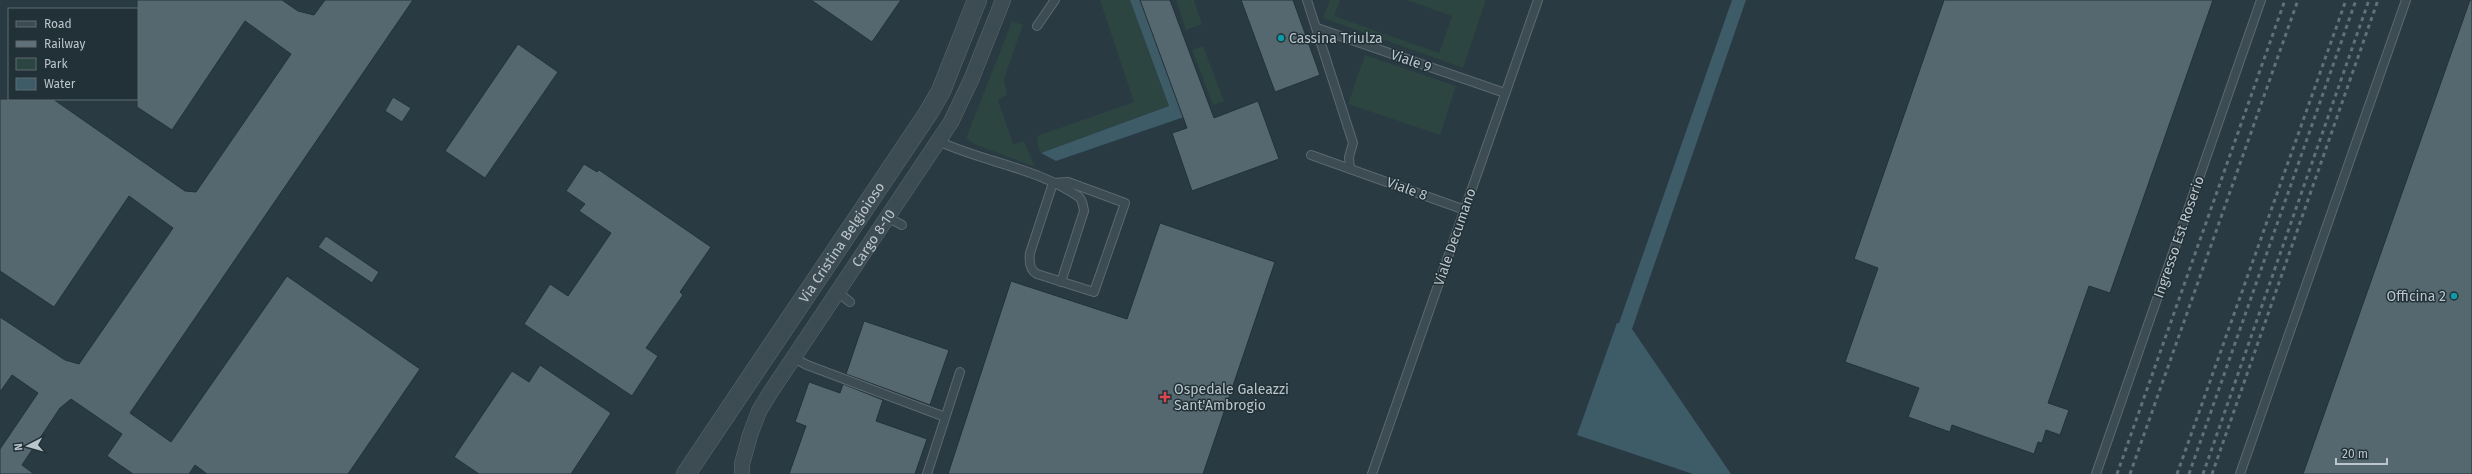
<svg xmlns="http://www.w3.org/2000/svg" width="2472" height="474" font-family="'Fira Sans',sans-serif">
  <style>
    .green { fill: #2c4540 }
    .water { fill: #3e5b68 }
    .building { fill: #55686f; stroke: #243239 }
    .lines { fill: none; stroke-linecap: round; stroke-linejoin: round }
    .service-casing { stroke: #5c696f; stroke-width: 10 }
    .minor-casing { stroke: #5c696f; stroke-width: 16 }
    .tertiary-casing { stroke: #5c696f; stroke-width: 20 }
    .service { stroke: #3d4b52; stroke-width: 8 }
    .minor { stroke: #3d4b52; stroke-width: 15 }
    .tertiary { stroke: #3d4b52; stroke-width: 19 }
    .rail { stroke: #607179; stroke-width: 3; stroke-dasharray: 4 4; stroke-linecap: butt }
    .culture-dot { fill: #0f9aa8; stroke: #223137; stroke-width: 1.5 }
    .health-dot { fill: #e0444e; stroke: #223137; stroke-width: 1.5 }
    .labels { text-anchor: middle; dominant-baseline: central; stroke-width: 3; stroke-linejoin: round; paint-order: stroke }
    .poi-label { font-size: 14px; fill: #bbc6cc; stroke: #223137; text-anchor: start }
    .street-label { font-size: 14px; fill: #bbc6cc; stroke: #223137 }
  </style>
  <rect width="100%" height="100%" fill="#293a42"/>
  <g class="green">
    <path d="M1100,0H1130L1169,106L1041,153L1038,148L1037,136L1134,102Z"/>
    <path d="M1176,0H1194L1202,24L1186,30Z"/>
    <path d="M1330,0H1340L1334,16L1439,53L1452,16L1407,0H1486L1463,68L1323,18Z"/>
    <path d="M1012,21L1023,25L1004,79L1007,95L998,100L1013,144L1024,141L1035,167L974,144L966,138Z"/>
    <path d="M1203,46L1224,101L1213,105L1192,50Z"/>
    <path d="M1365,55L1456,86L1440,135L1348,104Z"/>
  </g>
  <g class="water">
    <path d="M1130,0H1141L1184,117L1056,161L1041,153L1169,106Z"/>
    <path d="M1732,0H1746L1632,329L1731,474H1693L1577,435L1617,323H1619Z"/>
  </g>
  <g class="building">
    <path d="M137,0H282L298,11L314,15L325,0H413L130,413L171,442L287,276L420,369L348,474H207L195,465L189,474H133L107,456L122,434L71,399L60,408L22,465L34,474H0V449L38,393L12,375L0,392V317L65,360L79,364L173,228L129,196L54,307L0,271V99H53L185,191L196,192L291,54L245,21L172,130L137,107Z"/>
    <path d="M811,0H901L872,42Z"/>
    <path d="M1140,0H1170L1214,118L1258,101L1279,159L1192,191L1172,133L1187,128Z"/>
    <path d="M1241,0H1293L1320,75L1275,92Z"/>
    <path d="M1944,0H2213L2110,293L2089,286L2048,403L2069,410L2060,435L2046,430L2042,443L2038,442L2034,454L1952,425L1950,432L1908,417L1919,388L1845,362L1878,268L1854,259Z"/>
    <path d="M2470,0H2472V474H2303Z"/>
    <path d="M518,44L558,72L485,178L445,151Z"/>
    <path d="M393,97L411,108L402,122L385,111Z"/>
    <path d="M584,164L597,172L599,170L711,247L680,292L683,295L646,348L658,356L632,396L524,324L550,284L568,296L611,233L579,211L585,204L566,191Z"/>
    <path d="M1160,223L1275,262L1203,474H948L1011,281L1127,319Z"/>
    <path d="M326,236L379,272L372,283L318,247Z"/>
    <path d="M864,321L949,350L930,405L846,374Z"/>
    <path d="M540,365L611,413L571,474H479L454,457L512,371L529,382Z"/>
    <path d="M809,382L840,393L843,384L883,400L876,421L927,439L915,474H789L806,426L795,422Z"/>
  </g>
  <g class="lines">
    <g class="service-casing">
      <g id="service">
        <path d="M1307,0L1353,143L1349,157L1350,169"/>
        <path d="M1037,26L1055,0"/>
        <path d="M1317,28L1505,93"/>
        <path d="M938,141C983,162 1038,168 1079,197C1083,201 1083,206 1084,211L1061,282"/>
        <path d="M1311,155L1465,210"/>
        <path d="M1068,182L1125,203L1094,292L1037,274C1029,270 1029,261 1030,253L1053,183Z"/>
        <path d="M887,217L902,225"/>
        <path d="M836,291L850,302"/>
        <path d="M792,357L807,365L945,417"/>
        <path d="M927,474L960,372"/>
        <path d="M1372,474L1538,0"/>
        <path d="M2096,474L2261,0"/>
        <path d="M2240,474L2406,0"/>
      </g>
    </g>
    <g class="minor-casing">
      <g id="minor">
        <path id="s1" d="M742,474V464L750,435L759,411L770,393L951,122L971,80L1003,0"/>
      </g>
    </g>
    <g class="tertiary-casing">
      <g id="tertiary">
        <path id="s2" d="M686,474L927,115L941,91L977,0"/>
      </g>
    </g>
    <use href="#service" class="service"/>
    <use href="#minor" class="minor"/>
    <use href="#tertiary" class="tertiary"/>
    <g class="rail">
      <path d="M2117,474L2285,0"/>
      <path d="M2130,474L2298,0"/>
      <path d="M2177,474L2346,0"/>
      <path d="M2189,474L2356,0"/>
      <path d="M2203,474L2369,0"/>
      <path d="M2212,474L2378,0"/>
    </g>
  </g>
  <g class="culture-dot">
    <circle cx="1281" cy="38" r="4"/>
    <circle cx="2454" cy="296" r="4"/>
  </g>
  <path class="health-dot" d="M1163 391h4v4h4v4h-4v4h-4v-4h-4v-4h4z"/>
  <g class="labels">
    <g class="poi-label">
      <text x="1289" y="38">Cassina Triulza</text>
      <text x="2446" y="296" text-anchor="end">Officina 2</text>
      <text x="1174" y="389">Ospedale Galeazzi<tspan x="1174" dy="16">Sant'Ambrogio</tspan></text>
    </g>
    <g class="street-label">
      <text transform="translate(1411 61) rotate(19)">Viale 9</text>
      <text transform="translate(1407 189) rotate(20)">Viale 8</text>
      <text transform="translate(1455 237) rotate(-71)">Viale Decumano</text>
      <text transform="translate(2179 237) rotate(-71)">Ingresso Est Roserio</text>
      <text stroke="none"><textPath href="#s1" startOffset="273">Cargo 8-10</textPath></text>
      <text stroke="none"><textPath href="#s2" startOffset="279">Via Cristina Belgioioso</textPath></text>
    </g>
  </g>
  <rect x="8" y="8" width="130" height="92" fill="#223137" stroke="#5f6d73"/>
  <rect x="16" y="21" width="20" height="6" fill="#3d4b52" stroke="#5f6d73"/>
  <text x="44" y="28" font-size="12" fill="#bbc6cc">Road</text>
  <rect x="16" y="41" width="20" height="6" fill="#607179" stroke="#5f6d73"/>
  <text x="44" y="48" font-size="12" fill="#bbc6cc">Railway</text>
  <rect x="16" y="58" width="20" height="12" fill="#2c4540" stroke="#5f6d73"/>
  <text x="44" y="68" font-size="12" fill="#bbc6cc">Park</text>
  <rect x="16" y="78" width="20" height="12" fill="#3e5b68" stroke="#5f6d73"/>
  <text x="44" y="88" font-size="12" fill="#bbc6cc">Water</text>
  <g transform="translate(28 446) rotate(264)" stroke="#223137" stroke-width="3" paint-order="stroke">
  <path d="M0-3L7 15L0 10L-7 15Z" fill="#bbc6cc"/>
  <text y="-6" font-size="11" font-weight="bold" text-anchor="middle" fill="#bbc6cc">N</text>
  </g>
  <path d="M2336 458v6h51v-6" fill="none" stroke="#bbc6cc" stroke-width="2"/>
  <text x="2342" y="458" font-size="12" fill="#bbc6cc" stroke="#223137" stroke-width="3" paint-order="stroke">20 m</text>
</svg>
